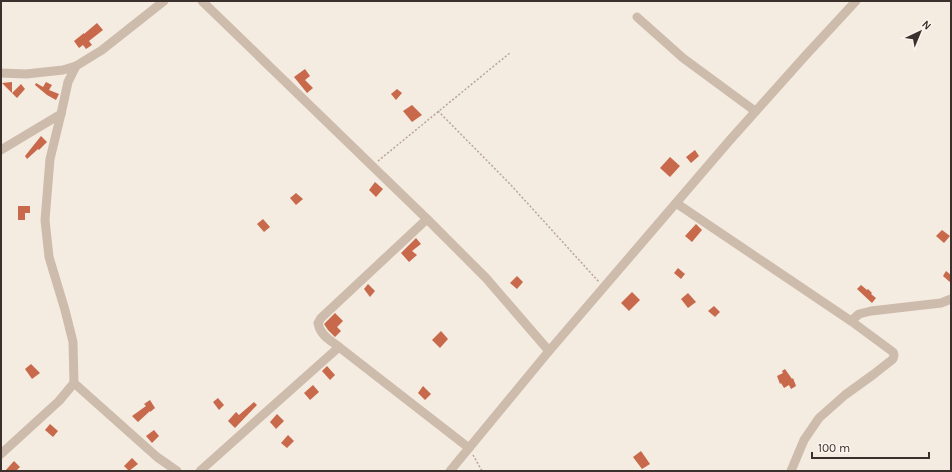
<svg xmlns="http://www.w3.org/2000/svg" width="952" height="472" font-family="Karla,sans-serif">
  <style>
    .building { fill: #c8694b }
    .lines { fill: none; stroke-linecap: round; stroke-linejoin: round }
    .path { stroke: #b9a596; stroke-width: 1.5; stroke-dasharray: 2 2; stroke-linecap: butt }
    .street { stroke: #cdbbac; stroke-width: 9 }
  </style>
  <rect width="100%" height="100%" fill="#f4ebe1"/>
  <g class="building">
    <path d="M97,23L103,30L89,41L92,45L86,49L83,45L79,48L74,41L84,33V34Z"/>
    <path d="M305,69L310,76L305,80L313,88L307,93L294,77Z"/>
    <path d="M12,82V93L21,84L25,89L17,98L2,83Z"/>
    <path d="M46,82L52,85L49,90L59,94L56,100L47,95L35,85L36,83L43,87Z"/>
    <path d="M397,89L402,93L396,100L391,94Z"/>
    <path d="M412,105L422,115L412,122L403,111Z"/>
    <path d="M41,136L47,142L39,150L38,149L27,159L25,156Z"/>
    <path d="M695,150L699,156L691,163L686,157Z"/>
    <path d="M670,157L680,166L670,177L660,168Z"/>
    <path d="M375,182L383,189L376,197L369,190Z"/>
    <path d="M296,193L303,199L296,205L290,198Z"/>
    <path d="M18,206H30V213H25V220H18Z"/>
    <path d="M263,219L270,227L264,232L257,224Z"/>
    <path d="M696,224L702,230L692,242L685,236Z"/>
    <path d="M942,230L950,236L944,243L936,236Z"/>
    <path d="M416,238L421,244L412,251L417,255L409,262L401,253Z"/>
    <path d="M678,268L685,274L681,279L674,273Z"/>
    <path d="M946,271L951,275V283L943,276Z"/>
    <path d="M517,276L523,282L517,289L510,283Z"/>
    <path d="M368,284L375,291L370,297L364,289Z"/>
    <path d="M861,285L867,290L868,289L872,293L871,294L876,298L872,303L857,289Z"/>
    <path d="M632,292L640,300L629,311L621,303Z"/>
    <path d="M688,293L696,302L688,308L681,299Z"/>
    <path d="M714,306L720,312L715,317L708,311Z"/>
    <path d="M335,313L343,321L337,327L341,331L335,337L328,330L324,324Z"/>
    <path d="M441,331L448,339L440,348L432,340Z"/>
    <path d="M31,364L40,373L32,379L25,369Z"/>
    <path d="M327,366L335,375L330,380L322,371Z"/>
    <path d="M785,369L792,379L793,378L796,386L791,389L789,385L784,388L781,383L780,384L777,376L783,373L782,371Z"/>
    <path d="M313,385L319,392L310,400L304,393Z"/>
    <path d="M423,386L431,394L425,400L418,393Z"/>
    <path d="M218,398L224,405L219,410L213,402Z"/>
    <path d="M150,400L155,408L150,412V411L138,422L132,416L146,406L144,404Z"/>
    <path d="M254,402L257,405L235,428L228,421L236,412L239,415Z"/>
    <path d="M277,414L284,421L276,429L270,422Z"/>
    <path d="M50,424L58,431L53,437L45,430Z"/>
    <path d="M154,430L159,436L152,443L146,436Z"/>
    <path d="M288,435L294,441L287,448L281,443Z"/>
    <path d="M641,451L650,464L642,469L633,457Z"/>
    <path d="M132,458L138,464L129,471L124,466Z"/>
    <path d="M14,461L20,467L16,471H5Z"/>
  </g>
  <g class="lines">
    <g class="path">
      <path d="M438,111L510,184L599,282"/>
      <path d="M378,161L511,52"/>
      <path d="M473,455L482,471"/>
    </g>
    <g class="street">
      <path d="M202,1L427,219L321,318L318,323C320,335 330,340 339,347"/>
      <path d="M637,17L683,58L755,111"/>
      <path d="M1,73L26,74L63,70L76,66L102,50L164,1"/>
      <path d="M1,150L61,114"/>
      <path d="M676,203L851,321"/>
      <path d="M427,219L486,278L549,351"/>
      <path d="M74,383L157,457L177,471"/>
      <path d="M1,454L59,401L74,383L73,342L65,310L49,257L45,220L50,159L61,114L68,82L76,66"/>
      <path d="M200,471L339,347L469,448"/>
      <path d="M450,471L549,351L730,140L806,55L856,1"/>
      <path d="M791,471L804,440L819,418L845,395L874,374L893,359L894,355L893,352L851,321L859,314L871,311L941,303L951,299"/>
    </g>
  </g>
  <rect width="952" height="472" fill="none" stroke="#3b302b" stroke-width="4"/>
  <g transform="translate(920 32) rotate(44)" stroke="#fbf5ee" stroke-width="3" paint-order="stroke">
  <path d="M0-3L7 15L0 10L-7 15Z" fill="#3b302b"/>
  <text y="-6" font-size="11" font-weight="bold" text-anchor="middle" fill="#3b302b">N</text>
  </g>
  <path d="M812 452v6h117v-6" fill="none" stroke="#3b302b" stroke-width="2"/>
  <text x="818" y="452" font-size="12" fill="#3b302b" stroke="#fbf5ee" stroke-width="3" paint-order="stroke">100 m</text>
</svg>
